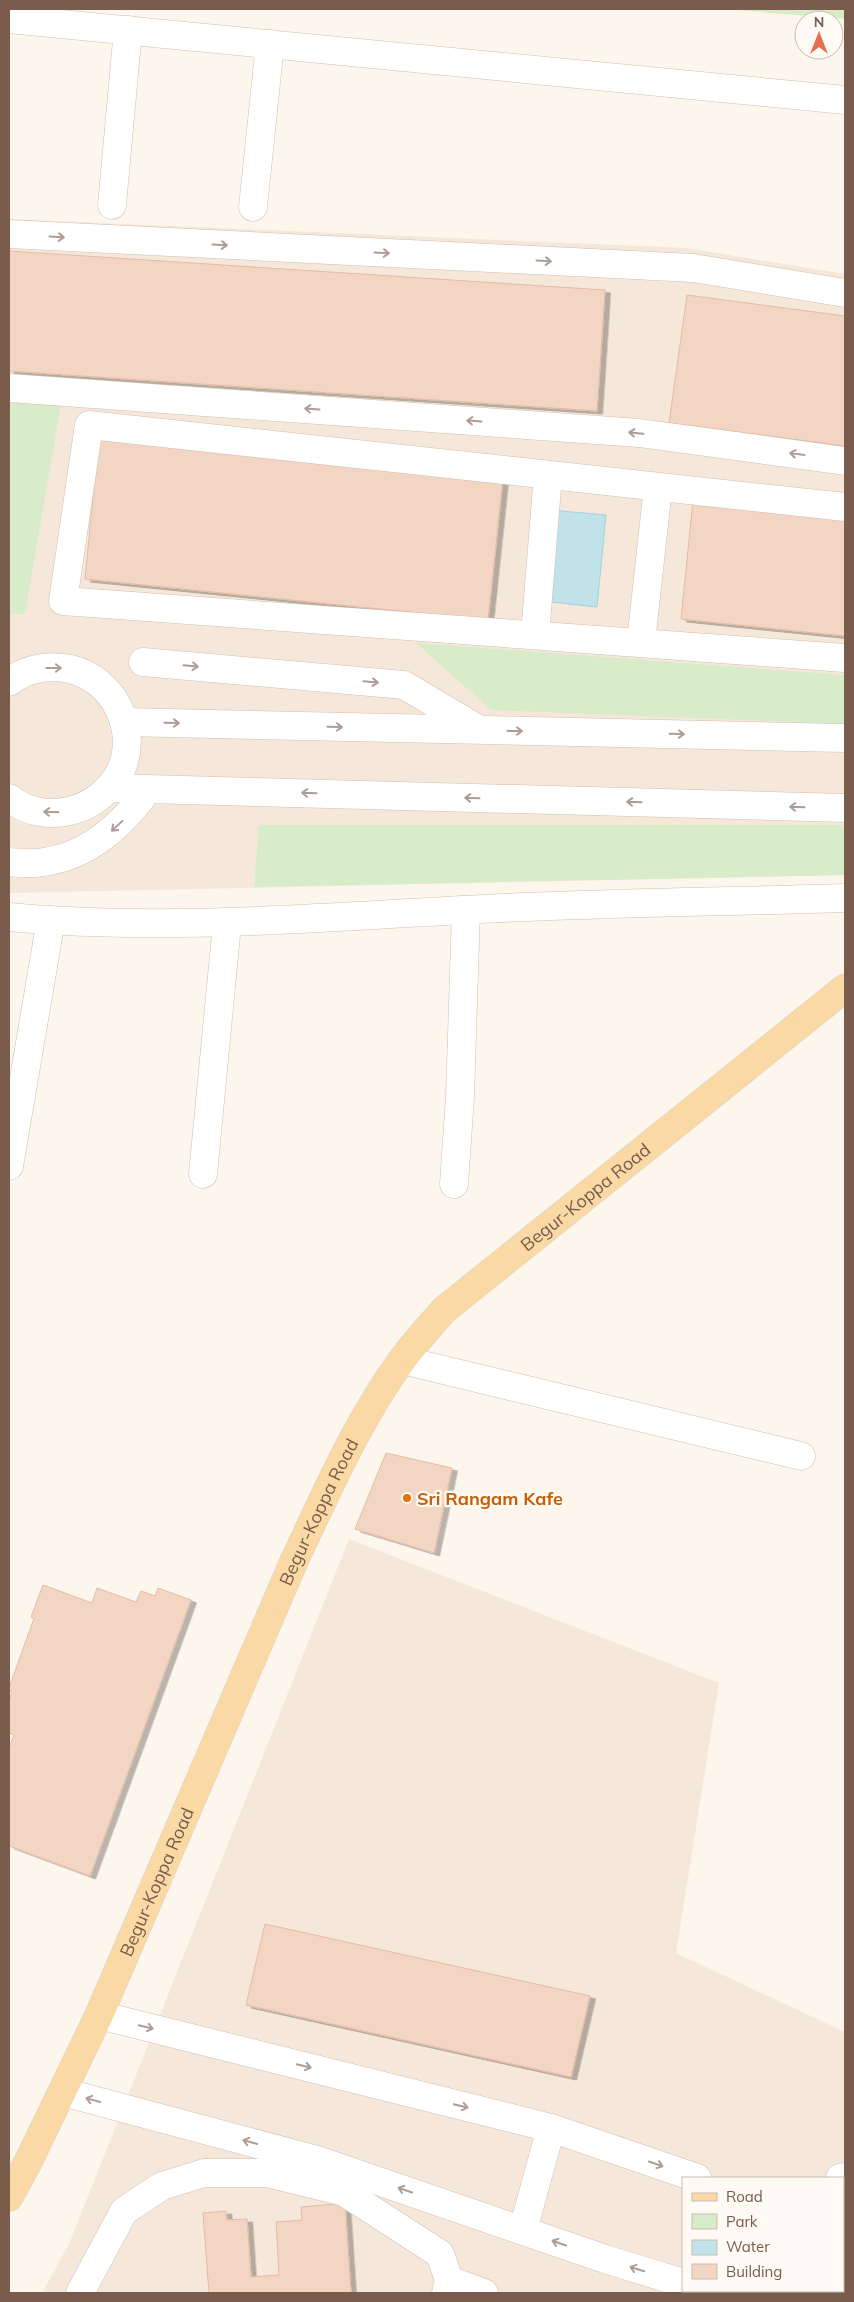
<svg xmlns="http://www.w3.org/2000/svg" width="854" height="2302" font-family="Mulish,sans-serif">
  <style>
    .residential { fill: #f5e8da; fill-rule: evenodd }
    .green { fill: #d8ecc9 }
    .water { fill: #bfe3e8; stroke: #a5d3da }
    .building { fill: #f3d5c3; stroke: #e6bba3; filter: url(#shadow) }
    .lines { fill: none; stroke-linecap: round; stroke-linejoin: round }
    .minor-casing { stroke: #d1beb0; stroke-width: 29 }
    .major-casing { stroke: #dad1cd; stroke-width: 29 }
    .minor { stroke: #fff; stroke-width: 28 }
    .major { stroke: #fbd9a5; stroke-width: 28 }
    .oneway { stroke: #af9d94 }
    .food-dot { fill: #e8710a; stroke: #fffaf3; stroke-width: 2 }
    .labels { text-anchor: middle; dominant-baseline: central; stroke-width: 4.5; stroke-linejoin: round; paint-order: stroke }
    .street-label { font-size: 18px; fill: #7a5c4d; stroke: #fffaf3 }
    .food-label { font-size: 18px; font-weight: bold; fill: #c56008; stroke: #fffaf3; text-anchor: start }
  </style>
  <defs>
    <filter id="shadow"><feDropShadow dx="5.5" dy="3" stdDeviation="0" flood-color="#0004"/></filter>
  </defs>
  <rect width="100%" height="100%" fill="#fdf6ec"/>
  <g class="residential">
    <path d="M9,219L687,248L845,274V875L9,893Z"/>
    <path d="M349,1539L719,1683L676,1953L845,2032V2293H42L69,2244ZM683,2178H843V2291H683Z"/>
  </g>
  <g class="green">
    <path d="M724,9H845V19Z"/>
    <path d="M9,400L61,404L25,614H9Z"/>
    <path d="M416,643L845,675V724L491,710Z"/>
    <path d="M259,825H845V875L254,887Z"/>
  </g>
  <path class="water" d="M551,510L606,515L597,607L542,601Z"/>
  <g class="building">
    <path d="M9,251L605,290L597,411L9,371Z"/>
    <path d="M687,295L845,316V446L669,423Z"/>
    <path d="M99,436L503,478L488,620L85,579Z"/>
    <path d="M693,501L845,517V636L681,619Z"/>
    <path d="M386,1453L452,1468L434,1553L355,1529Z"/>
    <path d="M43,1585L92,1603L97,1588L136,1602L141,1591L155,1596L158,1588L191,1600L90,1876L9,1846V1748L14,1735L9,1733V1701L12,1692L9,1691V1688L34,1618L31,1617Z"/>
    <path d="M265,1924L590,1996L571,2077L246,2005Z"/>
    <path d="M345,2203L351,2293H209L203,2213L226,2211L227,2220L247,2219L251,2277L279,2275L276,2222L302,2220L301,2207Z"/>
  </g>
  <g class="lines">
    <g class="minor-casing">
      <g id="minor">
        <path d="M9,19L845,100"/>
        <path d="M112,205L128,30"/>
        <path d="M253,207L270,44"/>
        <path d="M9,234L693,268L845,293"/>
        <path d="M9,388L639,433L845,461"/>
        <path d="M845,507L89,425L63,601L845,658"/>
        <path d="M535,635L548,475"/>
        <path d="M641,642L658,487"/>
        <path d="M143,662L404,685L478,729"/>
        <path d="M9,682C26,668 49,665 70,669C114,679 140,731 120,772C99,812 45,827 9,798"/>
        <path d="M124,722L845,738"/>
        <path d="M109,788L845,808"/>
        <path d="M9,862C69,870 115,836 148,789"/>
        <path d="M9,917C160,931 311,918 463,910C590,903 718,902 845,898"/>
        <path d="M9,1166L51,920"/>
        <path d="M203,1174L227,924"/>
        <path d="M454,1184L460,1097L466,910"/>
        <path d="M402,1360L801,1456"/>
        <path d="M99,2015L551,2128L697,2178"/>
        <path d="M63,2092L317,2160L605,2259L683,2283"/>
        <path d="M840,2178L845,2177"/>
        <path d="M523,2230L551,2128"/>
        <path d="M707,2291L715,2293"/>
        <path d="M830,2291L831,2293"/>
        <path d="M80,2293L124,2211L162,2186L204,2173H267L344,2192L440,2254L449,2280"/>
        <path d="M446,2293L449,2280L484,2293"/>
        <path d="M738,2293L739,2291"/>
      </g>
    </g>
    <g class="major-casing">
      <g id="major">
        <path id="s1" d="M9,2197L29,2160L99,2015L294,1561C327,1492 357,1421 402,1360C415,1342 430,1326 444,1310L845,988"/>
      </g>
    </g>
    <use href="#minor" class="minor"/>
    <use href="#major" class="major"/>
  </g>
  <defs><path id="oneway-shaft" d="M-6 0H5M1.5-3L5.5 0L1.5 3" fill="none" stroke-width="1.6" stroke-linecap="round" stroke-linejoin="round" transform="scale(1.25)"/></defs>
  <g class="oneway">
    <use href="#oneway-shaft" transform="translate(57 237) rotate(3)"/>
    <use href="#oneway-shaft" transform="translate(220 245) rotate(3)"/>
    <use href="#oneway-shaft" transform="translate(382 253) rotate(3)"/>
    <use href="#oneway-shaft" transform="translate(544 261) rotate(3)"/>
    <use href="#oneway-shaft" transform="translate(312 409) rotate(-176)"/>
    <use href="#oneway-shaft" transform="translate(474 421) rotate(-176)"/>
    <use href="#oneway-shaft" transform="translate(636 433) rotate(-175)"/>
    <use href="#oneway-shaft" transform="translate(797 454) rotate(-172)"/>
    <use href="#oneway-shaft" transform="translate(191 666) rotate(5)"/>
    <use href="#oneway-shaft" transform="translate(54 668)"/>
    <use href="#oneway-shaft" transform="translate(371 682) rotate(5)"/>
    <use href="#oneway-shaft" transform="translate(172 723) rotate(1)"/>
    <use href="#oneway-shaft" transform="translate(335 727) rotate(1)"/>
    <use href="#oneway-shaft" transform="translate(515 731) rotate(1)"/>
    <use href="#oneway-shaft" transform="translate(677 734) rotate(1)"/>
    <use href="#oneway-shaft" transform="translate(309 793) rotate(-178)"/>
    <use href="#oneway-shaft" transform="translate(472 798) rotate(-178)"/>
    <use href="#oneway-shaft" transform="translate(634 802) rotate(-178)"/>
    <use href="#oneway-shaft" transform="translate(797 807) rotate(-178)"/>
    <use href="#oneway-shaft" transform="translate(51 812) rotate(-178)"/>
    <use href="#oneway-shaft" transform="translate(117 826) rotate(137)"/>
    <use href="#oneway-shaft" transform="translate(146 2027) rotate(14)"/>
    <use href="#oneway-shaft" transform="translate(304 2066) rotate(14)"/>
    <use href="#oneway-shaft" transform="translate(93 2100) rotate(-165)"/>
    <use href="#oneway-shaft" transform="translate(461 2106) rotate(14)"/>
    <use href="#oneway-shaft" transform="translate(250 2142) rotate(-165)"/>
    <use href="#oneway-shaft" transform="translate(656 2164) rotate(19)"/>
    <use href="#oneway-shaft" transform="translate(405 2190) rotate(-161)"/>
    <use href="#oneway-shaft" transform="translate(559 2243) rotate(-161)"/>
    <use href="#oneway-shaft" transform="translate(637 2269) rotate(-163)"/>
  </g>
  <circle class="food-dot" cx="407" cy="1498" r="5"/>
  <g class="labels">
    <g class="street-label">
      <text stroke="none"><textPath href="#s1" startOffset="1172">Begur-Koppa Road</textPath></text>
      <text stroke="none"><textPath href="#s1" startOffset="752">Begur-Koppa Road</textPath></text>
      <text stroke="none"><textPath href="#s1" startOffset="348">Begur-Koppa Road</textPath></text>
    </g>
    <g class="food-label">
      <text x="417" y="1498">Sri Rangam Kafe</text>
    </g>
  </g>
  <rect width="854" height="2302" fill="none" stroke="#7a5c4d" stroke-width="20"/>
  <rect x="682" y="2177" width="162" height="115" fill="#fffaf3" stroke="#cabbb1"/>
  <rect x="692" y="2193" width="25" height="8" fill="#fbd9a5" stroke="#cabbb1"/>
  <text x="726" y="2202" font-size="15" fill="#7a5c4d">Road</text>
  <rect x="692" y="2214" width="25" height="15" fill="#d8ecc9" stroke="#cabbb1"/>
  <text x="726" y="2227" font-size="15" fill="#7a5c4d">Park</text>
  <rect x="692" y="2240" width="25" height="15" fill="#bfe3e8" stroke="#cabbb1"/>
  <text x="726" y="2252" font-size="15" fill="#7a5c4d">Water</text>
  <rect x="692" y="2264" width="25" height="15" fill="#f3d5c3" stroke="#cabbb1"/>
  <text x="726" y="2277" font-size="15" fill="#7a5c4d">Building</text>
  <g transform="translate(819 35)"><circle r="24" fill="#fffaf3" stroke="#cabbb1"/>
  <path d="M0-4L9 19L0 12L-9 19Z" fill="#e76f51"/>
  <text y="-8" font-size="14" font-weight="bold" text-anchor="middle" fill="#7a5c4d">N</text>
  </g>
</svg>
